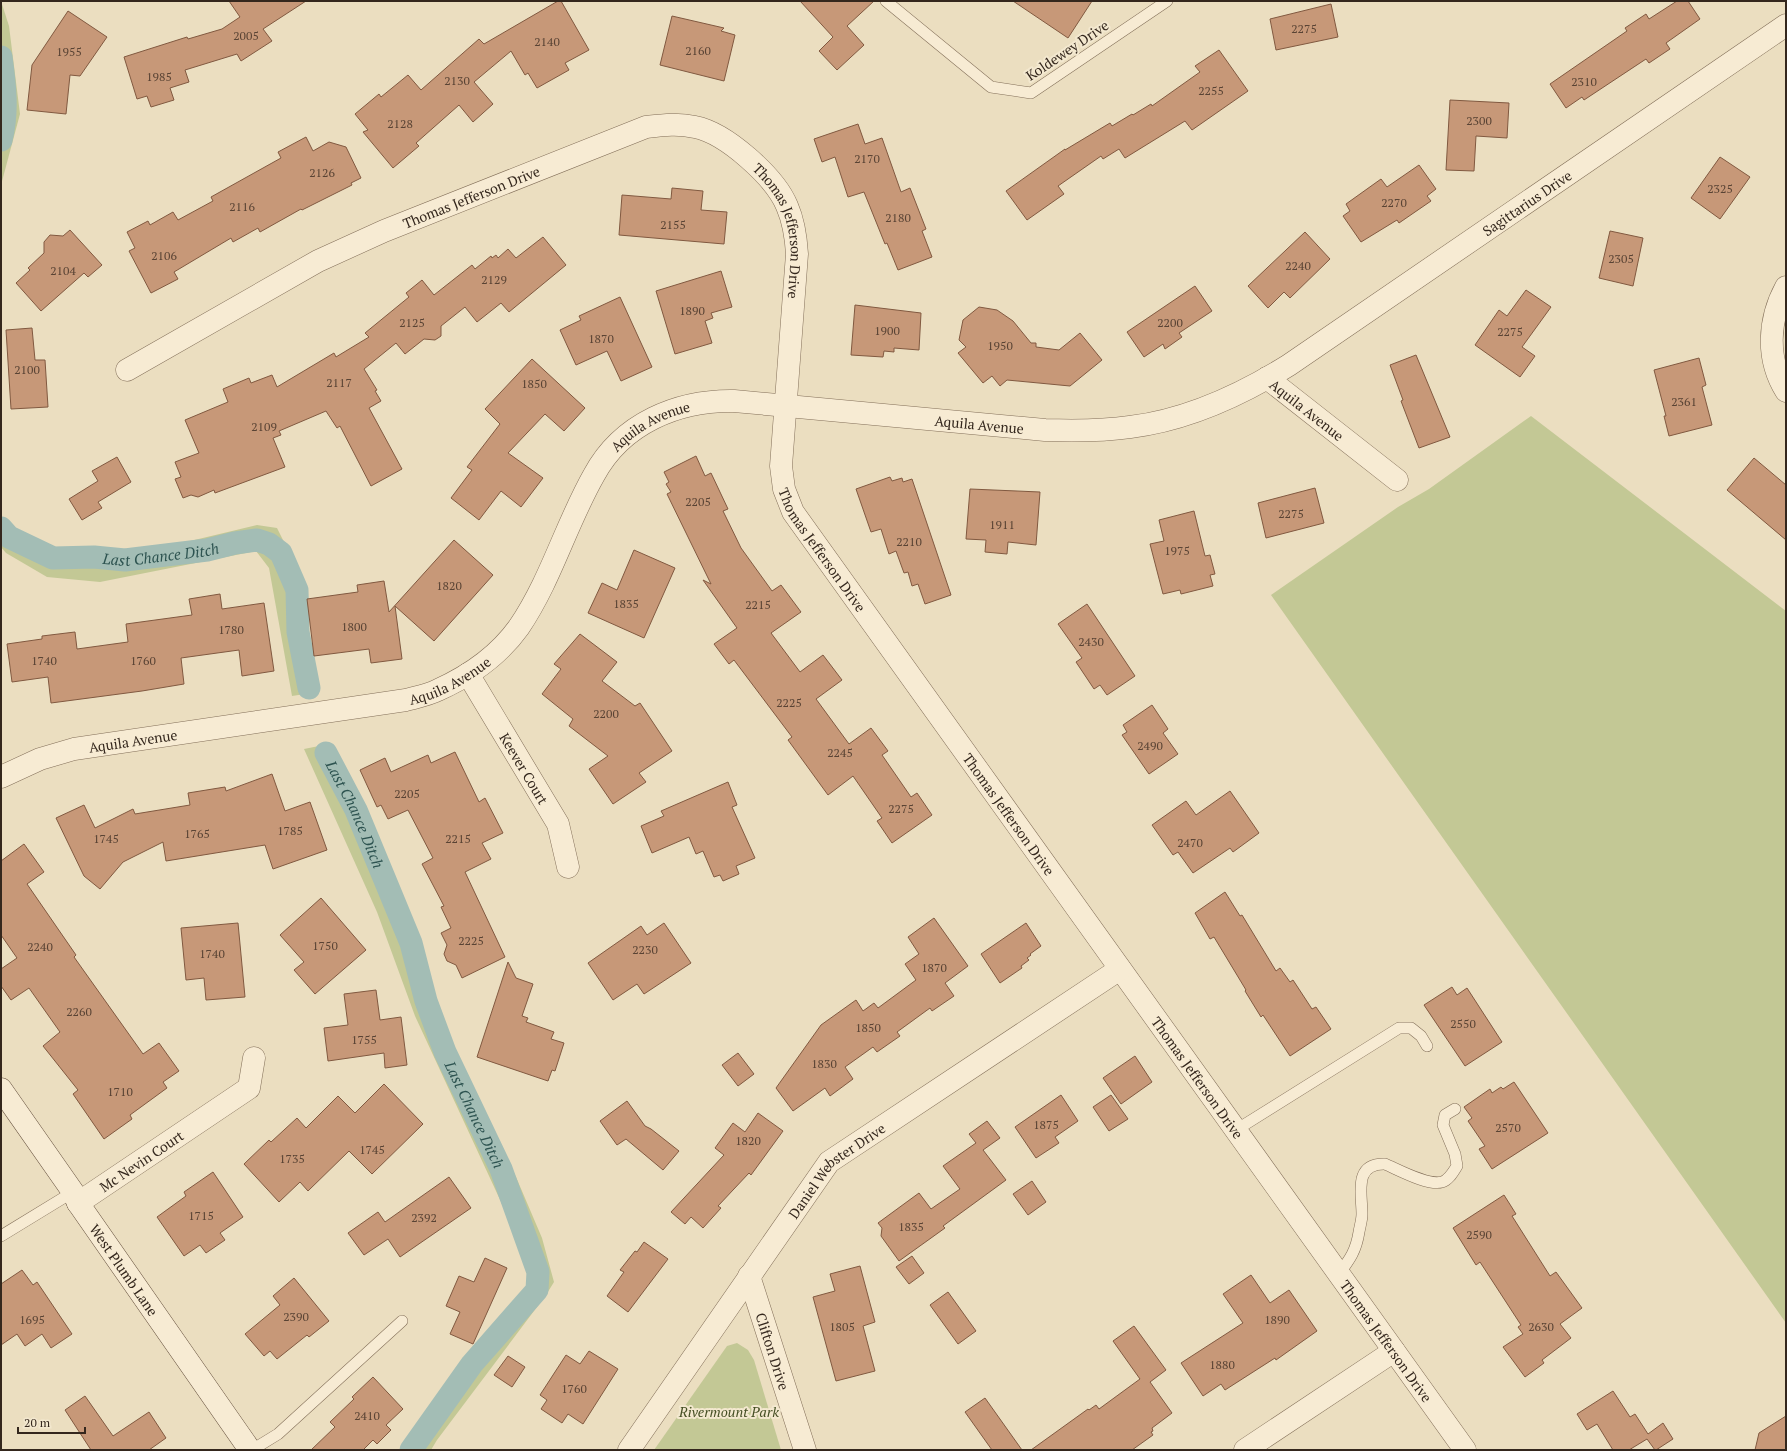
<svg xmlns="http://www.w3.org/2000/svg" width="1787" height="1451" font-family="'PT Serif',serif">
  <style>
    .green { fill: #c3c895 }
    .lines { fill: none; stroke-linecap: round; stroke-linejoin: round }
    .canal { stroke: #a3bdb5; stroke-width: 23 }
    .building { fill: #c79878; stroke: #815940 }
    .service-casing { stroke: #836f59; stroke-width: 12 }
    .minor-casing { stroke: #836f59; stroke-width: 23 }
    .secondary-casing { stroke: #65503d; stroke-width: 23 }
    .service { stroke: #f7ebd3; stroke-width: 11 }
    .minor { stroke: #f7ebd3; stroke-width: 22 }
    .secondary { stroke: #f7ebd3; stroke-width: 22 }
    .labels { text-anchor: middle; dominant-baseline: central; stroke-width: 4; stroke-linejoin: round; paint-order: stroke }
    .number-label { font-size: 12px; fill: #594334 }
    .street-label { font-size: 14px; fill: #34271d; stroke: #f3e8cf }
    .park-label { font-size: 14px; font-style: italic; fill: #454f24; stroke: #f3e8cf }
    .water-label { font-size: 15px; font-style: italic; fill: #2d5350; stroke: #f3e8cf }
  </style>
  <rect width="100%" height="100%" fill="#ebdec0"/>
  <g class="green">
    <path d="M1,1L9,26L20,114L1,185Z"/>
    <path d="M1531,416L1786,611V1323L1271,595L1398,507L1429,489Z"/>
    <path d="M1,518L12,532L56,555L104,556L161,548L257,525L277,528L301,576L318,692L292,696L269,568L256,551L100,582L47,577L6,553L1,547Z"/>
    <path d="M329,744L379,848L418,945L442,1020L472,1092L516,1177L542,1238L554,1282L546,1295L437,1440L431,1450H400L419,1422L533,1290L530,1269L502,1204L415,1016L377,912L304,749Z"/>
    <path d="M737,1343L748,1350L754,1360L781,1450H654L727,1346Z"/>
  </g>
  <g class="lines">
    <g class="canal">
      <path d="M1,57C5,85 8,113 1,140"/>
      <path id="s1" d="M1,528L9,537L53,558L94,557L125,560L207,550L235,543L257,540L269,544L281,553L297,590L298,632L309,688"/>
      <path id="s2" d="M326,753L356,810L385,880L411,943L426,1001L445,1052L501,1169L538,1272L537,1290L472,1364L411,1450"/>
    </g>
  </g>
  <g class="building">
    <path d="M229,1H306L263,29L272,41L241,61L237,54L185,70L189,82L170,88L174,100L151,107L147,96L137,99L124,57L187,37L188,39L222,29L240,17Z"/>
    <path d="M558,1H561L589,50L565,63L569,70L537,88L528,73L525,75L511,51L474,82L493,104L473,122L459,105L416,143L419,146L393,168L363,132L368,130L355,114L379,94L381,97L408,75L421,90L479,39L484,44Z"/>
    <path d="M800,1H874L847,26L864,45L837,70L819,51L833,37Z"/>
    <path d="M1013,1H1092L1068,38Z"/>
    <path d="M1677,1H1688L1700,19L1666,43L1670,49L1649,63L1646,59L1584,100L1582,97L1566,108L1550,84L1627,31L1625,28L1646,14L1649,19Z"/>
    <path d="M1331,4L1338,37L1276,50L1270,19Z"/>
    <path d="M68,11L107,37L80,76L70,75L66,114L27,110L32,65Z"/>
    <path d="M672,16L724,28L721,31L735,35L724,81L660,65Z"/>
    <path d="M1219,50L1248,91L1192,130L1185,121L1125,158L1119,149L1103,159L1101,156L1058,186L1064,194L1027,220L1006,191L1065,149V150L1110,123L1112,126L1132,114L1133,115L1151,104L1152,106L1200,72L1195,66Z"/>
    <path d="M1450,100L1509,103L1507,138L1476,136L1474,171L1446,170Z"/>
    <path d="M858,124L865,144L882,138L901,192L910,188L926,229L922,231L932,257L898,270L887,243L885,244L864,192L848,197L835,157L822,162L814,139Z"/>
    <path d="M306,137L313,151L329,142L346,147L361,178L351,183L352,185L302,210L301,209L260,232L258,228L233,242L231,238L174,272L178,279L151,293L129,251L135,248L127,232L148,221L150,225L173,212L178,220L213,201L211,197L281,158L278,152Z"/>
    <path d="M1720,157L1750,177L1720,219L1691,198Z"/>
    <path d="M1419,165L1436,189L1427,196L1431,201L1399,223L1397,220L1361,242L1343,216L1350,211L1346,204L1381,179L1387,187Z"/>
    <path d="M672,188L703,191L701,210L727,212L724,244L619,235L622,195L671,199Z"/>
    <path d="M70,230L102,265L88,277L84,273L41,311L16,283L30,270L28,268L44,253V242L50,235L63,236Z"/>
    <path d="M1610,231L1643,238L1633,286L1599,278Z"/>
    <path d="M1305,232L1330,259L1290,298L1284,292L1268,308L1248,286Z"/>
    <path d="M543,237L566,265L509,312L501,303L477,322L465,307L441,326V336L435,340L424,339L405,354L396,343L364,369L377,390L375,391L381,401L369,408L402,469L371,486L340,426L337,428L326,411L279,431L281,435L273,438L285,467L215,493L214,490L198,497L191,495L183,498L175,479L181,477L175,462L199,453L185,420L228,402L223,389L249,378L251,383L272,375L277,387L334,353L336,357L369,337L365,333L409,297L406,293L422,280L434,295L472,265L475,269L491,256L492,258L496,255L498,258L508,249L516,258Z"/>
    <path d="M721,271L732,307L711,313L713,318L705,321L712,343L675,354L656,291Z"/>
    <path d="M1195,286L1212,311L1179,333L1182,337L1165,349L1163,344L1144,357L1127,332Z"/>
    <path d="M1526,290L1551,307L1522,347L1535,356L1520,377L1475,345L1499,310L1507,316Z"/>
    <path d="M620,297L652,367L621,381L607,351L576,365L560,330L581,320L579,316Z"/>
    <path d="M855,305L921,313L919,350L894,348V352L884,351L883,357L851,355Z"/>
    <path d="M979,307L997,310L1013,321L1031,343H1036V347L1059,350L1080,333L1102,360L1070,386L1007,380L1000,386L992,376L983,383L958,353L966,347L959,340L963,320Z"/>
    <path d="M32,328L35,360H45L48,407L11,409L6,330Z"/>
    <path d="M1416,355L1450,437L1419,448L1401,401L1403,400L1390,365Z"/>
    <path d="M1699,358L1706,385L1702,387L1712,425L1669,436L1664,416H1666L1654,370Z"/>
    <path d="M532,359L585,408L564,431L545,414L508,453L543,478L521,507L501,491L479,520L451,498L472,470L467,467L500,424L485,409Z"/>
    <path d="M696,456L705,476L711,473L728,509L723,511L741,548L772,591L781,585L801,612L771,633L800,672L823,655L842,680L816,699L849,744L871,728L888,751L882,755L911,797L917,793L932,815L892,843L877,821L882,818L853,776L828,795L788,740L792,737L734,660L729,664L714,644L737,628L703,580L711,584L667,494L671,492L666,484L669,482L664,472Z"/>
    <path d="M117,457L131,482L98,502L102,508L82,520L69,499L98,481L92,471Z"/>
    <path d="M1754,458L1786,485V540L1727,490Z"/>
    <path d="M890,477L892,481L902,478L903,482L912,479L951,595L925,604L918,584L912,586L908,572L904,573L896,551L889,554L881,529L871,532L856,489Z"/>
    <path d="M1315,488L1324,523L1266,538L1258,503Z"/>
    <path d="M970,489L1040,492L1036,545L1008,542L1007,554L985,552L986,540L966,539Z"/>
    <path d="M1194,511L1205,556L1210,555L1215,574L1210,575L1213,586L1181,594L1180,590L1163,594L1150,544L1164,541L1159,520Z"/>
    <path d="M454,540L493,575L434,641L395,606L402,659L371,663L369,649L314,656L307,599L358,592L357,585L384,581L389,612Z"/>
    <path d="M634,550L675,568L644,638L588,613L602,583L617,590Z"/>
    <path d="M220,594L222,609L264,603L274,671L242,676L239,650L181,658L184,684L142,691L51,703L48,677L12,682L7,644L42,639V636L75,632L77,649L128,642L126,624L192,615L189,599Z"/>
    <path d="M1087,604L1135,676L1107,695L1100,685L1094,689L1076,662L1082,658L1058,624Z"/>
    <path d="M580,634L617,662L602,681L635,706L640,703L672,751L639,773L646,782L613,804L589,769L608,756L569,726L573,719L542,694L561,669L554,664Z"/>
    <path d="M1152,705L1168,729L1163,733L1178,754L1149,774L1122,735L1127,732L1123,725Z"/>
    <path d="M455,752L479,802L485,798L503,833L482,843L491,859L465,872L505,957L462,978L456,965L447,961L444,954L447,945L441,933L451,928L441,907L444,906L422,864L433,858L408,810L388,819L381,805L377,807L360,770L385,758L391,772L428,755L431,763Z"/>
    <path d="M272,774L285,811L310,802L327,850L273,869L265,845L166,861L163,842L123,862L100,889L84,876L56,818L84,805L95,828L133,809L135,814L190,805L188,793L225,787L226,791Z"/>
    <path d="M728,782L737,805L732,807L755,858L736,866L739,874L723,881L720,875L714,877L703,851L696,854L689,837L652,853L641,826L664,816L661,811Z"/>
    <path d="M1230,791L1259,833L1233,852L1230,848L1193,873L1178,852L1173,855L1152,825L1186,801L1196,815Z"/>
    <path d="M24,844L44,872L27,884L76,955L74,957L143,1054L159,1043L179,1071L163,1082L167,1088L130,1115L132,1119L104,1139L73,1094L78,1090L43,1046L60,1032L29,988L11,1000L1,986V969L17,958L1,935V861Z"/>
    <path d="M1225,892L1240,916L1242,915L1276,971L1280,968L1290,982L1293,980L1312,1009L1316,1007L1331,1029L1290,1056L1263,1015L1261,1017L1245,991L1246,990L1214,937L1210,939L1195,913Z"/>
    <path d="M321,898L366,950L315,994L294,970L304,962L280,935Z"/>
    <path d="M934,918L968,966L945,983L954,996L932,1011L930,1008L897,1032L900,1036L877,1052L873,1047L845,1067L853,1079L830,1096L825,1088L793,1111L776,1088L821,1025L856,1000L863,1011L874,1003L878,1008L916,980L905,964L919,954L908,937Z"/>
    <path d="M238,923L245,997L206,1000L204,978L186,980L181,928Z"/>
    <path d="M664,923L691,963L644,994L637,984L613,1000L588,963L641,926L647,935Z"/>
    <path d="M1026,923L1041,946L1030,954L1031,955L1027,958L1029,960L1021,966L1022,968L1000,983L981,954Z"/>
    <path d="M508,962L516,978L533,984L522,1016L528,1018L526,1022L554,1032L551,1039L564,1043L555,1071L552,1070L548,1081L477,1057Z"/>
    <path d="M1452,987L1457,995L1467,988L1502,1042L1465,1066L1424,1005Z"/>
    <path d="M376,990L380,1020L401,1017L407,1065L385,1068L384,1053L328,1061L324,1028L348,1025L344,994Z"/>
    <path d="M738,1053L754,1074L738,1086L722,1065Z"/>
    <path d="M1135,1056L1152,1082L1121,1104L1103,1078Z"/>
    <path d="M1514,1082L1548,1133L1492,1169L1479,1149L1485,1146L1468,1121L1472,1118L1464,1107L1490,1089L1492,1093L1501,1087L1503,1089Z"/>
    <path d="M384,1084L423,1124L372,1174L349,1151L308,1191L300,1182L279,1202L244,1164L269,1140L271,1142L297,1118L306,1128L338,1096L355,1113Z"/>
    <path d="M1061,1095L1078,1121L1055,1137L1059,1143L1036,1158L1015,1127Z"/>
    <path d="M1111,1095L1128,1119L1109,1131L1093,1107Z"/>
    <path d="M627,1101L645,1126L651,1129L679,1151L663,1170L626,1139L617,1145L600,1121Z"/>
    <path d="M758,1113L783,1131L751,1175L749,1173L718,1206L721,1208L703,1228L691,1217L685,1224L671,1212L724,1155L715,1148L733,1123L745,1132Z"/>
    <path d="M987,1121L1000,1138L983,1150L1006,1180L943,1226L945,1228L899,1261L881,1236L882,1228L878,1223L919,1193L931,1209L960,1189L943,1166L976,1143L969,1134Z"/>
    <path d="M213,1172L243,1217L220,1233L225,1240L206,1253L200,1245L184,1256L157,1217L186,1196L184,1192Z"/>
    <path d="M449,1177L471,1208L400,1257L388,1239L364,1255L348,1233L378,1212L385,1222Z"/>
    <path d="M1032,1181L1046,1202L1028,1215L1013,1194Z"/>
    <path d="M1504,1195L1516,1214L1512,1216L1550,1276L1556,1272L1582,1308L1560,1324L1571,1338L1542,1360L1544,1363L1525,1377L1503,1347L1523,1334L1518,1327L1521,1325L1480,1262L1476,1265L1453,1228Z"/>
    <path d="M644,1242L668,1259L628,1312L607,1296L624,1272L620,1270L635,1251L637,1252Z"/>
    <path d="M912,1256L924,1273L909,1284L896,1267Z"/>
    <path d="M485,1258L507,1268L473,1344L450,1334L460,1312L446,1306L459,1276L474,1282Z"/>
    <path d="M860,1266L875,1322L863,1326L875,1371L836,1381L813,1297L835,1291L830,1274Z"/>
    <path d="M22,1270L33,1285L37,1282L72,1334L51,1348L42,1334L25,1346L17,1334L1,1345V1284Z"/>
    <path d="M1251,1275L1270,1303L1289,1290L1317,1331L1276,1360L1275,1358L1225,1390L1221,1384L1203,1396L1181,1363L1243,1323L1223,1294Z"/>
    <path d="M294,1278L329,1321L309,1337L307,1335L277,1359L270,1351L264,1356L245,1334L280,1305L273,1296Z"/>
    <path d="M948,1292L976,1331L958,1344L930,1305Z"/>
    <path d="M1134,1326L1166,1370L1150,1382L1172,1413L1152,1428L1153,1431L1151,1432L1153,1435L1132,1450H1031L1088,1409L1089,1410L1096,1405L1099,1409L1140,1379L1113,1341Z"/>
    <path d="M589,1351L618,1369L583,1424L568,1414L562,1423L541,1409L547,1400L540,1395L566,1355L580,1364Z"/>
    <path d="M508,1356L525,1367L512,1387L494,1375Z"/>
    <path d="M373,1377L403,1409L386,1425L391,1430L377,1444L373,1440L363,1450H311L335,1427L330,1422L354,1399L352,1397Z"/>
    <path d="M1613,1391L1630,1417L1635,1414L1648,1434L1663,1423L1673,1439L1656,1450H1655L1647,1439L1629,1450H1613L1597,1424L1587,1430L1577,1414Z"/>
    <path d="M85,1396L113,1436L149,1412L166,1438L149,1450H91L65,1410Z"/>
    <path d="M985,1398L1022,1450H992L965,1412Z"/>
    <path d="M1786,1416V1450H1755L1759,1433Z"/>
  </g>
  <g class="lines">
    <g class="service-casing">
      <g id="service">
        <path d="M886,1L991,87L1031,93L1167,1"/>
        <path d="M1236,1130L1399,1028H1411L1421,1036L1427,1046"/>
        <path d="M1,1236L73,1192"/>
        <path d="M1339,1274C1350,1259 1356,1251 1359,1232C1360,1226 1362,1220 1362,1214C1362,1194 1353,1163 1385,1164C1399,1170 1428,1186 1442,1182C1449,1180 1453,1172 1457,1166L1455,1154L1443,1125L1445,1115L1455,1109"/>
        <path d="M252,1450L278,1434L402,1321"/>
      </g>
    </g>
    <g class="minor-casing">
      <g id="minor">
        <path d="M1786,287C1768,320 1766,359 1786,391"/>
        <path id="s3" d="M127,370L318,261L384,231L646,127C663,125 678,123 695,127C726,133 775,177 787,206C794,222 796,237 797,254L781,466L784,489L793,512L1465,1450"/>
        <path id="s4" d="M1267,378L1397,480"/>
        <path id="s5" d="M468,674L558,824L568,867"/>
        <path id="s6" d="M1,777L40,759L74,749L406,700C417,697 428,695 438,690C469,676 499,655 519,627C551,580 566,524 594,475C622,423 678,400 734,401L1045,430C1074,431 1102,431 1130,427C1187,420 1241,395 1289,365L1786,25"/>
        <path id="s7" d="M78,1203L249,1088L254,1058"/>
        <path id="s8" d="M749,1276L805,1450"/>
        <path id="s9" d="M629,1450L829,1162L1120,969"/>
        <path d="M1245,1450L1394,1351"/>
      </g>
    </g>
    <g class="secondary-casing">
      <g id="secondary">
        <path id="s10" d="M1,1089L73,1192L78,1203L250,1450"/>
      </g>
    </g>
    <use href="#service" class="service"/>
    <use href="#minor" class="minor"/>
    <use href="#secondary" class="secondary"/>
  </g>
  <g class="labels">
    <g class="number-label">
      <text x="1304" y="28">2275</text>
      <text x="246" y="35">2005</text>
      <text x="547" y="41">2140</text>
      <text x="698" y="50">2160</text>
      <text x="69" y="51">1955</text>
      <text x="159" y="76">1985</text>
      <text x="457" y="80">2130</text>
      <text x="1584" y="81">2310</text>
      <text x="1211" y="90">2255</text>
      <text x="1479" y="120">2300</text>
      <text x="400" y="123">2128</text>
      <text x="867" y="158">2170</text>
      <text x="322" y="172">2126</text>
      <text x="1720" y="188">2325</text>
      <text x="1394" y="202">2270</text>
      <text x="242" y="206">2116</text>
      <text x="898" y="217">2180</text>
      <text x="673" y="224">2155</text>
      <text x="164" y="255">2106</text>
      <text x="1621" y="258">2305</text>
      <text x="1298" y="265">2240</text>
      <text x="63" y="270">2104</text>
      <text x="494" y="279">2129</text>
      <text x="692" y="310">1890</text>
      <text x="412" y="322">2125</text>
      <text x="1170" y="322">2200</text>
      <text x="887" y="330">1900</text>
      <text x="1510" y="331">2275</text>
      <text x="601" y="338">1870</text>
      <text x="1000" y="345">1950</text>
      <text x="27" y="369">2100</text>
      <text x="339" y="382">2117</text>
      <text x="534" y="383">1850</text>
      <text x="1684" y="401">2361</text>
      <text x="264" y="426">2109</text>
      <text x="698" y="501">2205</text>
      <text x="1291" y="513">2275</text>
      <text x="1002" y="524">1911</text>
      <text x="909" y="541">2210</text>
      <text x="1177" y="550">1975</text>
      <text x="449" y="585">1820</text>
      <text x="626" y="603">1835</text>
      <text x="758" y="604">2215</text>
      <text x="354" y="626">1800</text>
      <text x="231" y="629">1780</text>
      <text x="1091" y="641">2430</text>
      <text x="44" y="660">1740</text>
      <text x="143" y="660">1760</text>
      <text x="789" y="702">2225</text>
      <text x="606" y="713">2200</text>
      <text x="1150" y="745">2490</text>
      <text x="840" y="752">2245</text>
      <text x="407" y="793">2205</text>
      <text x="901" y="808">2275</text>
      <text x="290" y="830">1785</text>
      <text x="197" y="833">1765</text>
      <text x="106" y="838">1745</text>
      <text x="458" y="838">2215</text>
      <text x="1190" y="842">2470</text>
      <text x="471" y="940">2225</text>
      <text x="325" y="945">1750</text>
      <text x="40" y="946">2240</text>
      <text x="645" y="949">2230</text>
      <text x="212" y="953">1740</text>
      <text x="934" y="967">1870</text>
      <text x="79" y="1011">2260</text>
      <text x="1463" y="1023">2550</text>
      <text x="868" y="1027">1850</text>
      <text x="364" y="1039">1755</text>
      <text x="824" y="1063">1830</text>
      <text x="120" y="1091">1710</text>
      <text x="1046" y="1124">1875</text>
      <text x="1508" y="1127">2570</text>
      <text x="748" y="1140">1820</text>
      <text x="372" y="1149">1745</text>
      <text x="292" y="1158">1735</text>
      <text x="201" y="1215">1715</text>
      <text x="424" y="1217">2392</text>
      <text x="911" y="1226">1835</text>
      <text x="1479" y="1234">2590</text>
      <text x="296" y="1316">2390</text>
      <text x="32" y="1319">1695</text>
      <text x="1277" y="1319">1890</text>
      <text x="842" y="1326">1805</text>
      <text x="1541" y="1326">2630</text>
      <text x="1222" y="1364">1880</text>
      <text x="574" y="1388">1760</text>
      <text x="367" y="1415">2410</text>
    </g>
    <g class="street-label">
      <text transform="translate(1067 50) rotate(-34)">Koldewey Drive</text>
      <text stroke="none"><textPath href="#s3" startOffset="386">Thomas Jefferson Drive</textPath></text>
      <text stroke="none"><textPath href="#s6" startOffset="1745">Sagittarius Drive</textPath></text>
      <text stroke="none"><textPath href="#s3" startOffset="769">Thomas Jefferson Drive</textPath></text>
      <text stroke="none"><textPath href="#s4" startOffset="51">Aquila Avenue</textPath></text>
      <text stroke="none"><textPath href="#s6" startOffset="1134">Aquila Avenue</textPath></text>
      <text stroke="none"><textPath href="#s6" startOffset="798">Aquila Avenue</textPath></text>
      <text stroke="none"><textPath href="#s3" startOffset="1105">Thomas Jefferson Drive</textPath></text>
      <text stroke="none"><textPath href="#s6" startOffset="462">Aquila Avenue</textPath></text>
      <text stroke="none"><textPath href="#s6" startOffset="138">Aquila Avenue</textPath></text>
      <text stroke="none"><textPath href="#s5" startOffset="110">Keever Court</textPath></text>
      <text stroke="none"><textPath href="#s3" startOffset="1429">Thomas Jefferson Drive</textPath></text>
      <text stroke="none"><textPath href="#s3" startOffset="1753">Thomas Jefferson Drive</textPath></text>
      <text stroke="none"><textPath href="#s7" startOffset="76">Mc Nevin Court</textPath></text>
      <text stroke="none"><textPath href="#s9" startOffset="350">Daniel Webster Drive</textPath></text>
      <text stroke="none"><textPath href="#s10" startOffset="219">West Plumb Lane</textPath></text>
      <text stroke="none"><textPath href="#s3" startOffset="2077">Thomas Jefferson Drive</textPath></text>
      <text stroke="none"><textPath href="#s8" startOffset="79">Clifton Drive</textPath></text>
    </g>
    <g class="park-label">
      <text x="729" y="1411">Rivermount Park</text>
    </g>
    <g class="water-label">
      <text stroke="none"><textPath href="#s1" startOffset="169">Last Chance Ditch</textPath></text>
      <text stroke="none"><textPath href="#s2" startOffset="68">Last Chance Ditch</textPath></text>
      <text stroke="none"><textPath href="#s2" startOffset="392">Last Chance Ditch</textPath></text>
    </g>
  </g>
  <rect width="1787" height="1451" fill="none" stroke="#34271d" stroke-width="4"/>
  <path d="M18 1427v6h67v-6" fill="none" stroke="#34271d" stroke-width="2"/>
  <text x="24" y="1427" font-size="12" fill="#34271d" stroke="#f3e8cf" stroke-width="3" paint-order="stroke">20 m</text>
</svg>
